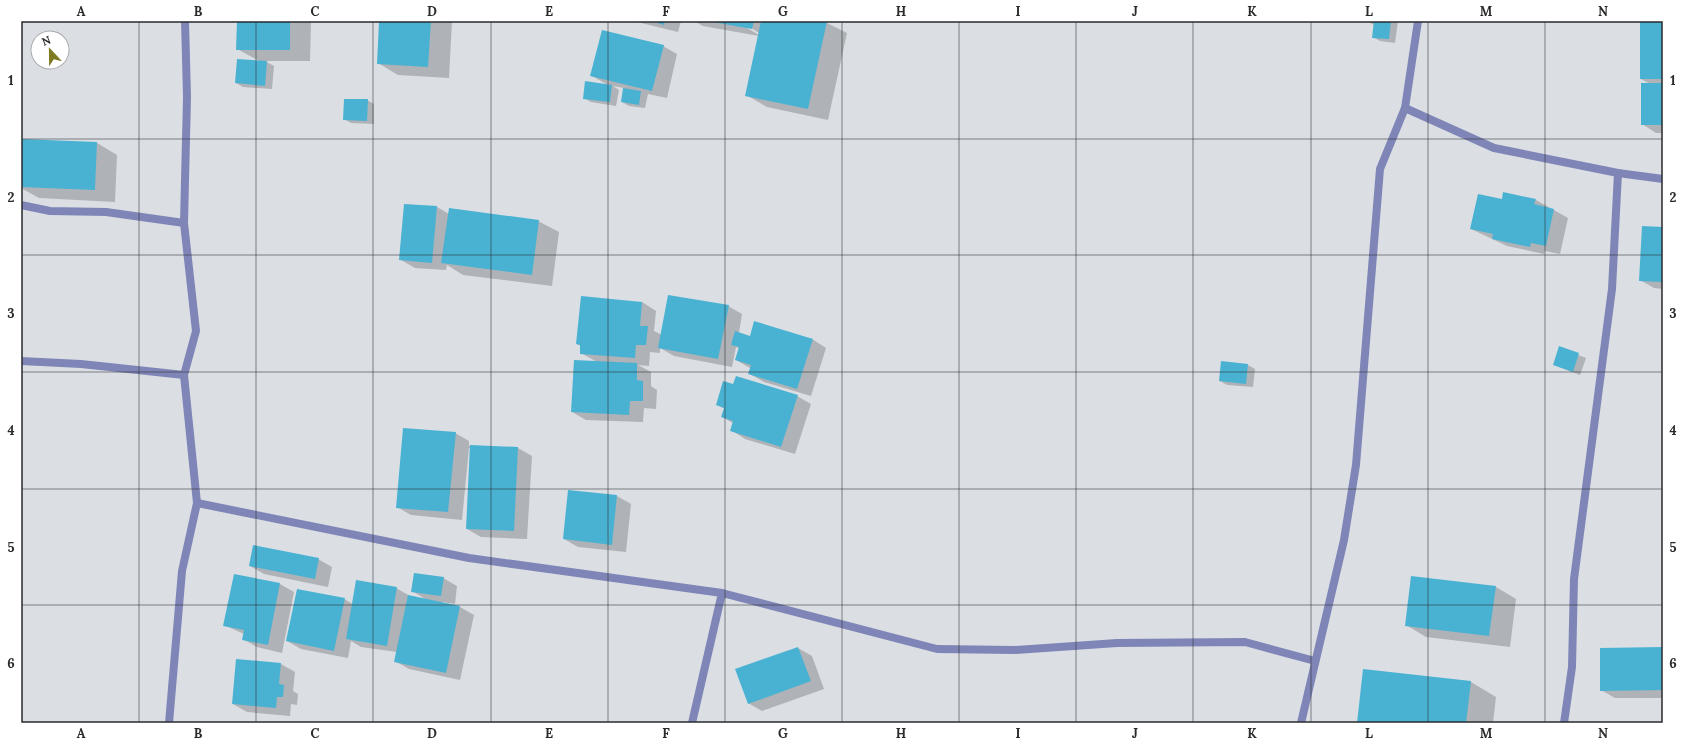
<svg xmlns="http://www.w3.org/2000/svg" width="1684" height="744" font-family="Lora,serif">
  <style>
    .shadow { fill: #0003; fill-rule: evenodd }
    .building { fill: #49b2d2 }
    .lines { fill: none; stroke-linecap: round; stroke-linejoin: round }
    .minor { stroke: #7f86b7; stroke-width: 8 }
    .grid { fill: none; stroke: #292a2c; stroke-width: 1; stroke-opacity: 0.55 }
    .neatline { fill: none; stroke: #292a2c; stroke-width: 1.5 }
    .grid-label { font-size: 13px; text-anchor: middle; font-weight: bold; fill: #292a2c }
  </style>
  <rect width="100%" height="100%" fill="#dbdfe4"/>
  <g class="shadow">
    <path d="M238,21H311L310,61H265L274,66L272,89L243,87L236,83L259,61L237,49Z"/>
    <path d="M363,21H452L449,78L398,75L378,63L380,22Z"/>
    <path d="M633,21H681L678,32Z"/>
    <path d="M694,21H823L847,33L828,120L767,107L746,95L759,36L703,26ZM748,26L759,33V35L747,28Z"/>
    <path d="M1367,21H1398L1395,43L1380,41L1373,37L1374,25Z"/>
    <path d="M1641,21H1663V133H1656L1642,124L1650,84L1641,79Z"/>
    <path d="M663,46L677,54L667,98L648,94L645,108L629,106L622,102L624,88L613,86L619,90L616,106L591,102L584,98L608,85L592,76Z"/>
    <path d="M367,100L374,104V124L351,123L344,119Z"/>
    <path d="M21,140L97,143L117,155L115,202L39,198L21,188Z"/>
    <path d="M1503,200H1536L1568,218L1560,254L1545,251L1544,254L1507,246L1471,229Z"/>
    <path d="M405,205L437,207L449,214L538,221L559,232L552,286L463,275L447,265L446,270L415,268L401,260Z"/>
    <path d="M1663,228V289L1654,288L1640,280Z"/>
    <path d="M642,302L656,311L654,331L662,335L728,306L742,314L739,333L750,337L812,339L826,348L811,396L764,382L750,374V368L736,360L740,349L736,347L732,367L674,356L660,348V353L650,352L649,366L638,365L651,372V386L657,390L656,409L644,408L643,422L586,420L572,412L597,362L581,353V346L577,344Z"/>
    <path d="M1560,348L1586,358L1580,375L1554,365Z"/>
    <path d="M1248,365L1255,369L1253,387L1227,385L1220,381Z"/>
    <path d="M797,396L811,404L795,454L745,439L731,430L733,423L722,417L725,409L717,405Z"/>
    <path d="M455,433L469,441V446L518,448L532,456L527,539L481,537L467,529L471,448H469L462,520L411,515L397,507Z"/>
    <path d="M617,496L631,504L626,552L578,547L564,539Z"/>
    <path d="M318,559L332,567L328,587L264,574L250,566Z"/>
    <path d="M235,575L280,584L294,592L282,653L257,647L243,639L244,634L224,625Z"/>
    <path d="M443,578L457,586L455,604L442,602V603L460,607L474,615L460,680L409,669L395,661L397,652L361,647L351,641L348,658L301,649L287,641L344,599L353,604L396,588L410,596L427,600L412,591Z"/>
    <path d="M1496,587L1516,599L1510,647L1426,637L1406,625Z"/>
    <path d="M798,648L812,656L824,689L762,711L748,703Z"/>
    <path d="M1663,648V698H1615L1601,690Z"/>
    <path d="M281,664L295,672L293,691L298,694L297,705L291,704L290,716L247,712L233,704Z"/>
    <path d="M1471,682L1496,697L1493,723H1358Z"/>
  </g>
  <g class="building">
    <path d="M237,21H290V50H236Z"/>
    <path d="M379,21H431L428,67L377,64Z"/>
    <path d="M651,21H665L664,25Z"/>
    <path d="M707,21H754L752,29Z"/>
    <path d="M761,21H827L808,109L745,96Z"/>
    <path d="M1374,21H1391L1389,39L1372,38Z"/>
    <rect x="1640" y="21" width="23" height="58"/>
    <path d="M602,30L664,45L652,91L590,76Z"/>
    <path d="M237,59L267,61L265,86L235,83Z"/>
    <path d="M585,81L612,85L610,102L583,99Z"/>
    <rect x="1641" y="83" width="22" height="42"/>
    <path d="M623,88L641,91L639,105L621,102Z"/>
    <path d="M344,99H368L367,121L343,120Z"/>
    <path d="M21,139L97,142L95,190L21,187Z"/>
    <path d="M1503,192L1536,199L1534,204L1554,209L1546,246L1531,243L1530,247L1492,239L1493,234L1470,229L1478,194L1502,199Z"/>
    <path d="M404,204L437,206L432,263L399,260Z"/>
    <path d="M449,208L539,220L532,275L441,263Z"/>
    <path d="M1642,226L1663,227V282L1639,281Z"/>
    <path d="M668,295L729,305L718,359L658,348Z"/>
    <path d="M581,296L642,302L640,326H648L646,345H636L635,358L580,354V345L576,344Z"/>
    <path d="M754,321L813,339L797,389L748,374L751,365L735,360L739,347L731,345L735,331L750,336Z"/>
    <path d="M1559,346L1579,353L1573,372L1553,365Z"/>
    <path d="M574,360L637,363V380L643,381V401H630L629,415L571,412Z"/>
    <path d="M1221,361L1248,364L1246,384L1219,381Z"/>
    <path d="M736,376L798,395L781,447L730,431L733,421L721,417L724,408L716,405L723,381L733,384Z"/>
    <path d="M403,428L456,432L448,512L396,508Z"/>
    <path d="M470,445L518,447L514,531L466,529Z"/>
    <path d="M568,490L617,495L612,545L563,539Z"/>
    <path d="M253,545L319,558L315,579L249,566Z"/>
    <path d="M414,573L444,577L441,596L411,592Z"/>
    <path d="M234,574L280,583L268,645L242,640L244,630L223,626Z"/>
    <path d="M1411,576L1496,586L1489,636L1405,626Z"/>
    <path d="M356,580L397,587L387,646L346,639Z"/>
    <path d="M297,589L345,598L334,651L286,641Z"/>
    <path d="M408,595L460,606L446,673L394,662Z"/>
    <path d="M798,647L811,681L748,704L735,669Z"/>
    <path d="M1663,647V690L1600,691V648Z"/>
    <path d="M236,659L281,663L279,684L284,685L283,697H277L276,708L232,704Z"/>
    <path d="M1363,669L1471,681L1466,723H1357Z"/>
  </g>
  <g class="lines">
    <g class="minor">
      <path d="M1405,108L1494,148L1618,173L1663,179"/>
      <path d="M21,205L50,211L106,212L184,223"/>
      <path d="M21,361L81,364L184,375"/>
      <path d="M197,503L469,558L722,593L937,649L1015,650L1117,643L1245,642L1315,661"/>
      <path d="M169,723L182,571L197,503L184,375L196,331L184,223L187,97L185,21"/>
      <path d="M692,723L722,593"/>
      <path d="M1301,723L1344,540L1356,465L1380,169L1405,108L1418,21"/>
      <path d="M1564,723L1572,667L1574,579L1612,289L1618,173"/>
    </g>
  </g>
  <path class="grid" d="M139,21V723M256,21V723M373,21V723M491,21V723M608,21V723M725,21V723M842,21V723M959,21V723M1076,21V723M1193,21V723M1311,21V723M1428,21V723M1545,21V723M21,139H1663M21,255H1663M21,372H1663M21,489H1663M21,605H1663"/>
  <rect width="1684" height="744" fill="none" stroke="#ffffff" stroke-width="44"/>
  <g transform="translate(50 50) rotate(338)"><circle r="19" fill="#ffffff" stroke="#a9aaab"/>
  <path d="M0-3L7 15L0 10L-7 15Z" fill="#7f7b22"/>
  <text y="-6" font-size="11" font-weight="bold" text-anchor="middle" fill="#292a2c">N</text>
  </g>
  <rect x="22" y="22" width="1640" height="700" class="neatline"/>
  <g class="grid-label">
    <text x="81" y="16">A</text>
    <text x="198" y="16">B</text>
    <text x="315" y="16">C</text>
    <text x="432" y="16">D</text>
    <text x="549" y="16">E</text>
    <text x="666" y="16">F</text>
    <text x="783" y="16">G</text>
    <text x="901" y="16">H</text>
    <text x="1018" y="16">I</text>
    <text x="1135" y="16">J</text>
    <text x="1252" y="16">K</text>
    <text x="1369" y="16">L</text>
    <text x="1486" y="16">M</text>
    <text x="1603" y="16">N</text>
    <text x="11" y="85">1</text>
    <text x="1673" y="85">1</text>
    <text x="11" y="202">2</text>
    <text x="1673" y="202">2</text>
    <text x="11" y="318">3</text>
    <text x="1673" y="318">3</text>
    <text x="11" y="435">4</text>
    <text x="1673" y="435">4</text>
    <text x="11" y="552">5</text>
    <text x="1673" y="552">5</text>
    <text x="11" y="668">6</text>
    <text x="1673" y="668">6</text>
    <text x="81" y="738">A</text>
    <text x="198" y="738">B</text>
    <text x="315" y="738">C</text>
    <text x="432" y="738">D</text>
    <text x="549" y="738">E</text>
    <text x="666" y="738">F</text>
    <text x="783" y="738">G</text>
    <text x="901" y="738">H</text>
    <text x="1018" y="738">I</text>
    <text x="1135" y="738">J</text>
    <text x="1252" y="738">K</text>
    <text x="1369" y="738">L</text>
    <text x="1486" y="738">M</text>
    <text x="1603" y="738">N</text>
  </g>
</svg>
